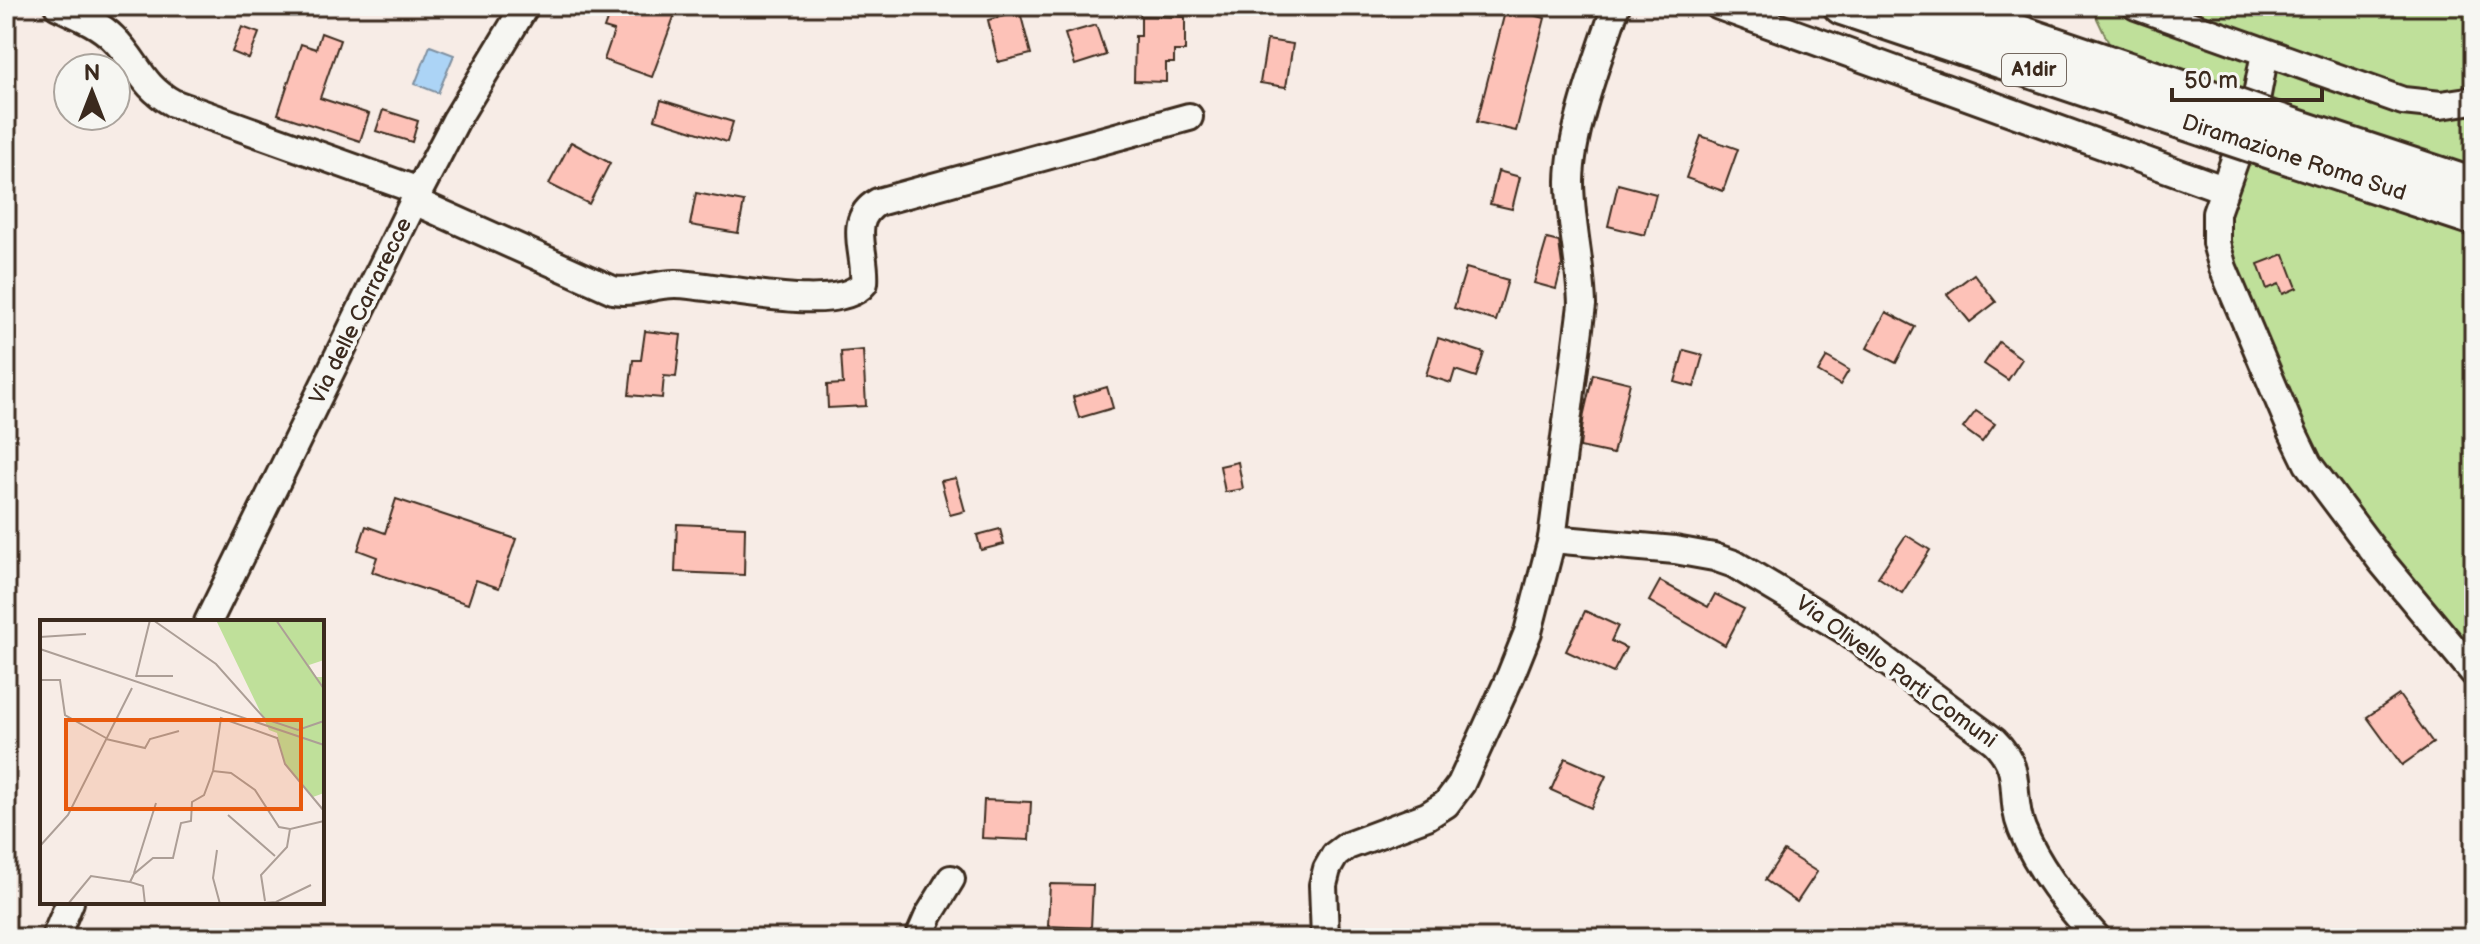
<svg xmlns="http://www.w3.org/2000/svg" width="2480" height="944" font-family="'Balsamiq Sans',sans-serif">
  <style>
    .green { fill: #bfe09a; stroke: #7d855c; stroke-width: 2 }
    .water { fill: #acd4f6; stroke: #7f90a0; stroke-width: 2 }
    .building { fill: #fdc2b8; stroke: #3b2a1e; stroke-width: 2 }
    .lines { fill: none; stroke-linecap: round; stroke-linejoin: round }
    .minor-casing { stroke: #3b2a1e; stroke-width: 32 }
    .highway-casing { stroke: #3b2a1e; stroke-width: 42 }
    .minor { stroke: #f6f6f2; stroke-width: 26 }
    .highway { stroke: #f6f6f2; stroke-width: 36 }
    .highway-bridge-casing { stroke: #3b2a1e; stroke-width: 42; stroke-linecap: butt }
    .highway-bridge { stroke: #f6f6f2; stroke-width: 36 }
    .labels { text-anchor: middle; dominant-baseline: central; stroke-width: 8; stroke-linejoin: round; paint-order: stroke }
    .shield { fill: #f6f6f2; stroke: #73675e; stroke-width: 2 }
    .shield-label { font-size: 20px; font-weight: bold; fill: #3b2a1e }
    .street-label { font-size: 22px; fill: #3b2a1e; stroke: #f6f6f2 }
    .inset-road { fill: none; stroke: #ac9e96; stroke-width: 2 }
    .view { fill: #e8590c; fill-opacity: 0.15; stroke: #e8590c; stroke-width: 4 }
    .inset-edge { fill: none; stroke: #3b2a1e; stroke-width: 4 }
  </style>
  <rect width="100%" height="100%" fill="#f7ece6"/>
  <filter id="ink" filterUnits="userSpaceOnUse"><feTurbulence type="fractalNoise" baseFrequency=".0125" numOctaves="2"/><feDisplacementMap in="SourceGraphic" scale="16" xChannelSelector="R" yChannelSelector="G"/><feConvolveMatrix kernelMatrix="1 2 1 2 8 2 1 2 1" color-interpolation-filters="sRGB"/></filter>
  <g filter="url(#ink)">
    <path class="green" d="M2091,6H2474V673L2328,492L2223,268L2226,135L2139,106Z"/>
    <path class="water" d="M430,46L454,55L438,93L415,84Z"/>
    <g class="building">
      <path d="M612,6H678L652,77L604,60L614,31L604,28Z"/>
      <path d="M1506,8L1545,18L1516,131L1477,122Z"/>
      <path d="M1020,12L1031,54L998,62L988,20Z"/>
      <path d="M1141,16L1185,17V51H1174V63H1166V82L1134,81L1135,36H1141Z"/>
      <path d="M1096,25L1106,55L1075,65L1065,34Z"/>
      <path d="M242,27L259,33L249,59L232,52Z"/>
      <path d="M321,33L340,40L320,98L369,114L360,141L278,114L301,44L316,49Z"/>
      <path d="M1267,40L1293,44L1286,87L1260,83Z"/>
      <path d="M661,100L733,122L727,142L655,119Z"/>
      <path d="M383,110L418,121L412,142L376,131Z"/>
      <path d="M1701,136L1738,149L1723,191L1686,178Z"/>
      <path d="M571,142L610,163L589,204L549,184Z"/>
      <path d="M1498,171L1520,177L1512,209L1490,204Z"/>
      <path d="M1618,184L1656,194L1645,235L1608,226Z"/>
      <path d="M696,193L744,202L738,233L690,225Z"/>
      <path d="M1547,239L1559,242L1562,265L1556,289L1534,283Z"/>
      <path d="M2284,254L2297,288L2283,294L2279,284L2267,289L2258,264Z"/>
      <path d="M1466,268L1508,280L1496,321L1454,308Z"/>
      <path d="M1974,274L1996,302L1970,322L1947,294Z"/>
      <path d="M1886,312L1915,327L1896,363L1867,348Z"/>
      <path d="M645,331L681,335L676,377L664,376L662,398L629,395L633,360H641Z"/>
      <path d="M1438,338L1484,353L1476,377L1455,370L1451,383L1426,375Z"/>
      <path d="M1999,342L2022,359L2008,380L1984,364Z"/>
      <path d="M863,350L866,406L828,408L827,385L843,384L841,352Z"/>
      <path d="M1684,350L1703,355L1694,387L1675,382Z"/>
      <path d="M1827,357L1849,370L1840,385L1818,372Z"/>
      <path d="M1593,374L1630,383L1613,454L1580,447L1584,413Z"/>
      <path d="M1107,387L1113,408L1079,418L1073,397Z"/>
      <path d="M1976,411L1995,424L1982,442L1963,428Z"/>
      <path d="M1238,462L1243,489L1225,492L1220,466Z"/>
      <path d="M956,478L965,511L950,515L941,481Z"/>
      <path d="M396,499L516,539L499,588L476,580L468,604L372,572L377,557L358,550L366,526L385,533Z"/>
      <path d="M677,524L745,527L744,575L675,572Z"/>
      <path d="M1000,529L1004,544L981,550L977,535Z"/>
      <path d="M1906,535L1930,550L1902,593L1878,577Z"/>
      <path d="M1660,581L1708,607L1715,594L1744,609L1725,645L1649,601Z"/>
      <path d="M1585,611L1618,626L1611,641L1626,648L1613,673L1566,651Z"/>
      <path d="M2399,695L2433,743L2402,765L2367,717Z"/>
      <path d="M1565,758L1606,776L1591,808L1551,790Z"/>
      <path d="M984,800L1031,802L1029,840L982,838Z"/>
      <path d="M1784,851L1817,872L1797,902L1765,880Z"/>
      <path d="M1050,884L1093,885L1091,928L1048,926Z"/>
    </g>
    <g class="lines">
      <g class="minor-casing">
        <g id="minor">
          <path d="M58,6C77,15 98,23 113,38C138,62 140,85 173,103L419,191"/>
          <path d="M1719,6L2223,189"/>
          <path d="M2136,6L2403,101L2441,105L2474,100"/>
          <path d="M2265,53L2256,100L2216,213V243L2223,268L2292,431L2308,464L2381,561L2474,673"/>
          <path d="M414,201L613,290C634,294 653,284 675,284C715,284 838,317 864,283C867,252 846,220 878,202L1189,117"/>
          <path d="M1552,539L1582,305C1581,263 1570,222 1570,181C1571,128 1599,57 1616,6"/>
          <path d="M208,622L419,191L456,120L525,6"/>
          <path d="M55,938L70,902"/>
          <path d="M919,938L929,915L951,879"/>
          <path d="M1325,938L1323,885L1327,869L1335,855L1347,846L1427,816L1446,804L1461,784L1510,677L1528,632L1552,539L1675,550L1714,557L1734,564L1843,629L1994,741C2025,771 2008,794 2022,829C2038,869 2068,906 2097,938"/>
        </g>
      </g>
      <g class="highway-casing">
        <g id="highway">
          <path d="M1842,6L2226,135"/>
          <path d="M1937,6L2235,107"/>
          <path d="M2269,119L2474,187"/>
          <path d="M2262,147L2474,217"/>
        </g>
      </g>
      <use href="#minor" class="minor"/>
      <use href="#highway" class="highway"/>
      <g class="highway-bridge-casing">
        <g id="highway-bridge">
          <path d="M2235,107L2269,119"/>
          <path d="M2226,135L2262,147"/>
        </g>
      </g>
      <use href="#highway-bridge" class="highway-bridge"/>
    </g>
  </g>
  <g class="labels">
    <rect class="shield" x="2002" y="54" width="64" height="32" rx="6"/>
    <g class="shield-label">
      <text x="2034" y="70">A1dir</text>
    </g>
    <g class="street-label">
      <text transform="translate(2294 158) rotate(18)">Diramazione Roma Sud</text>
      <text transform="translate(361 311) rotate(-64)">Via delle Carrarecce</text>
      <text transform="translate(1896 672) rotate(36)">Via Olivello Parti Comuni</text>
    </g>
  </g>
  <g transform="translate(40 620)">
    <rect width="284" height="284" fill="#f7ece6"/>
    <path d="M176,0H284V40L269,45L276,57H284V173L273,177L245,144L237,113L229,110Z" fill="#bfe09a"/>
    <path class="inset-road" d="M113,0L176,44L225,99L258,110L284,101M236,0L284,69M0,17L46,14M0,29L284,125M96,56H133M96,57L110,0M0,60H20L25,95L66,118M237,117L245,144L284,191M66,119L105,128L110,119L139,111M173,151L181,98L237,118M188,195L235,236M0,226L28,195L92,68M177,230L173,258L180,284M94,253L116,183M225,281L221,255L247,227L250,209L284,201M28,284L51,256L90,262M105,284L103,266L90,262L94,254L113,238H133L141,203L151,201L152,182L164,175L173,151L191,153L215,170L239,207L250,209M211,284L236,282L271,265"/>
    <path class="view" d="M26,100H261V189H26Z"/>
    <rect width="284" height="284" class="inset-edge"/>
  </g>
  <rect width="2480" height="944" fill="none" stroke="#f6f6f2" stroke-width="32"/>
  <rect x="16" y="16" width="2448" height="912" fill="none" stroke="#3b2a1e" stroke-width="3" filter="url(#ink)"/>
  <g transform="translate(92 92)"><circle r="38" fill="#f6f6f2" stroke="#aba49d" stroke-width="2"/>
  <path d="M0-6L14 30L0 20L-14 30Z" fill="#3b2a1e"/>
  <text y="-12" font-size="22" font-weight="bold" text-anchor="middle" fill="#3b2a1e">N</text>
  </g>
  <path d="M2172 88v12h150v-12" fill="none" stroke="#3b2a1e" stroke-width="4"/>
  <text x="2184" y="88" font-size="24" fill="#3b2a1e" stroke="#f6f6f2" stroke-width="6" paint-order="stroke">50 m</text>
</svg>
